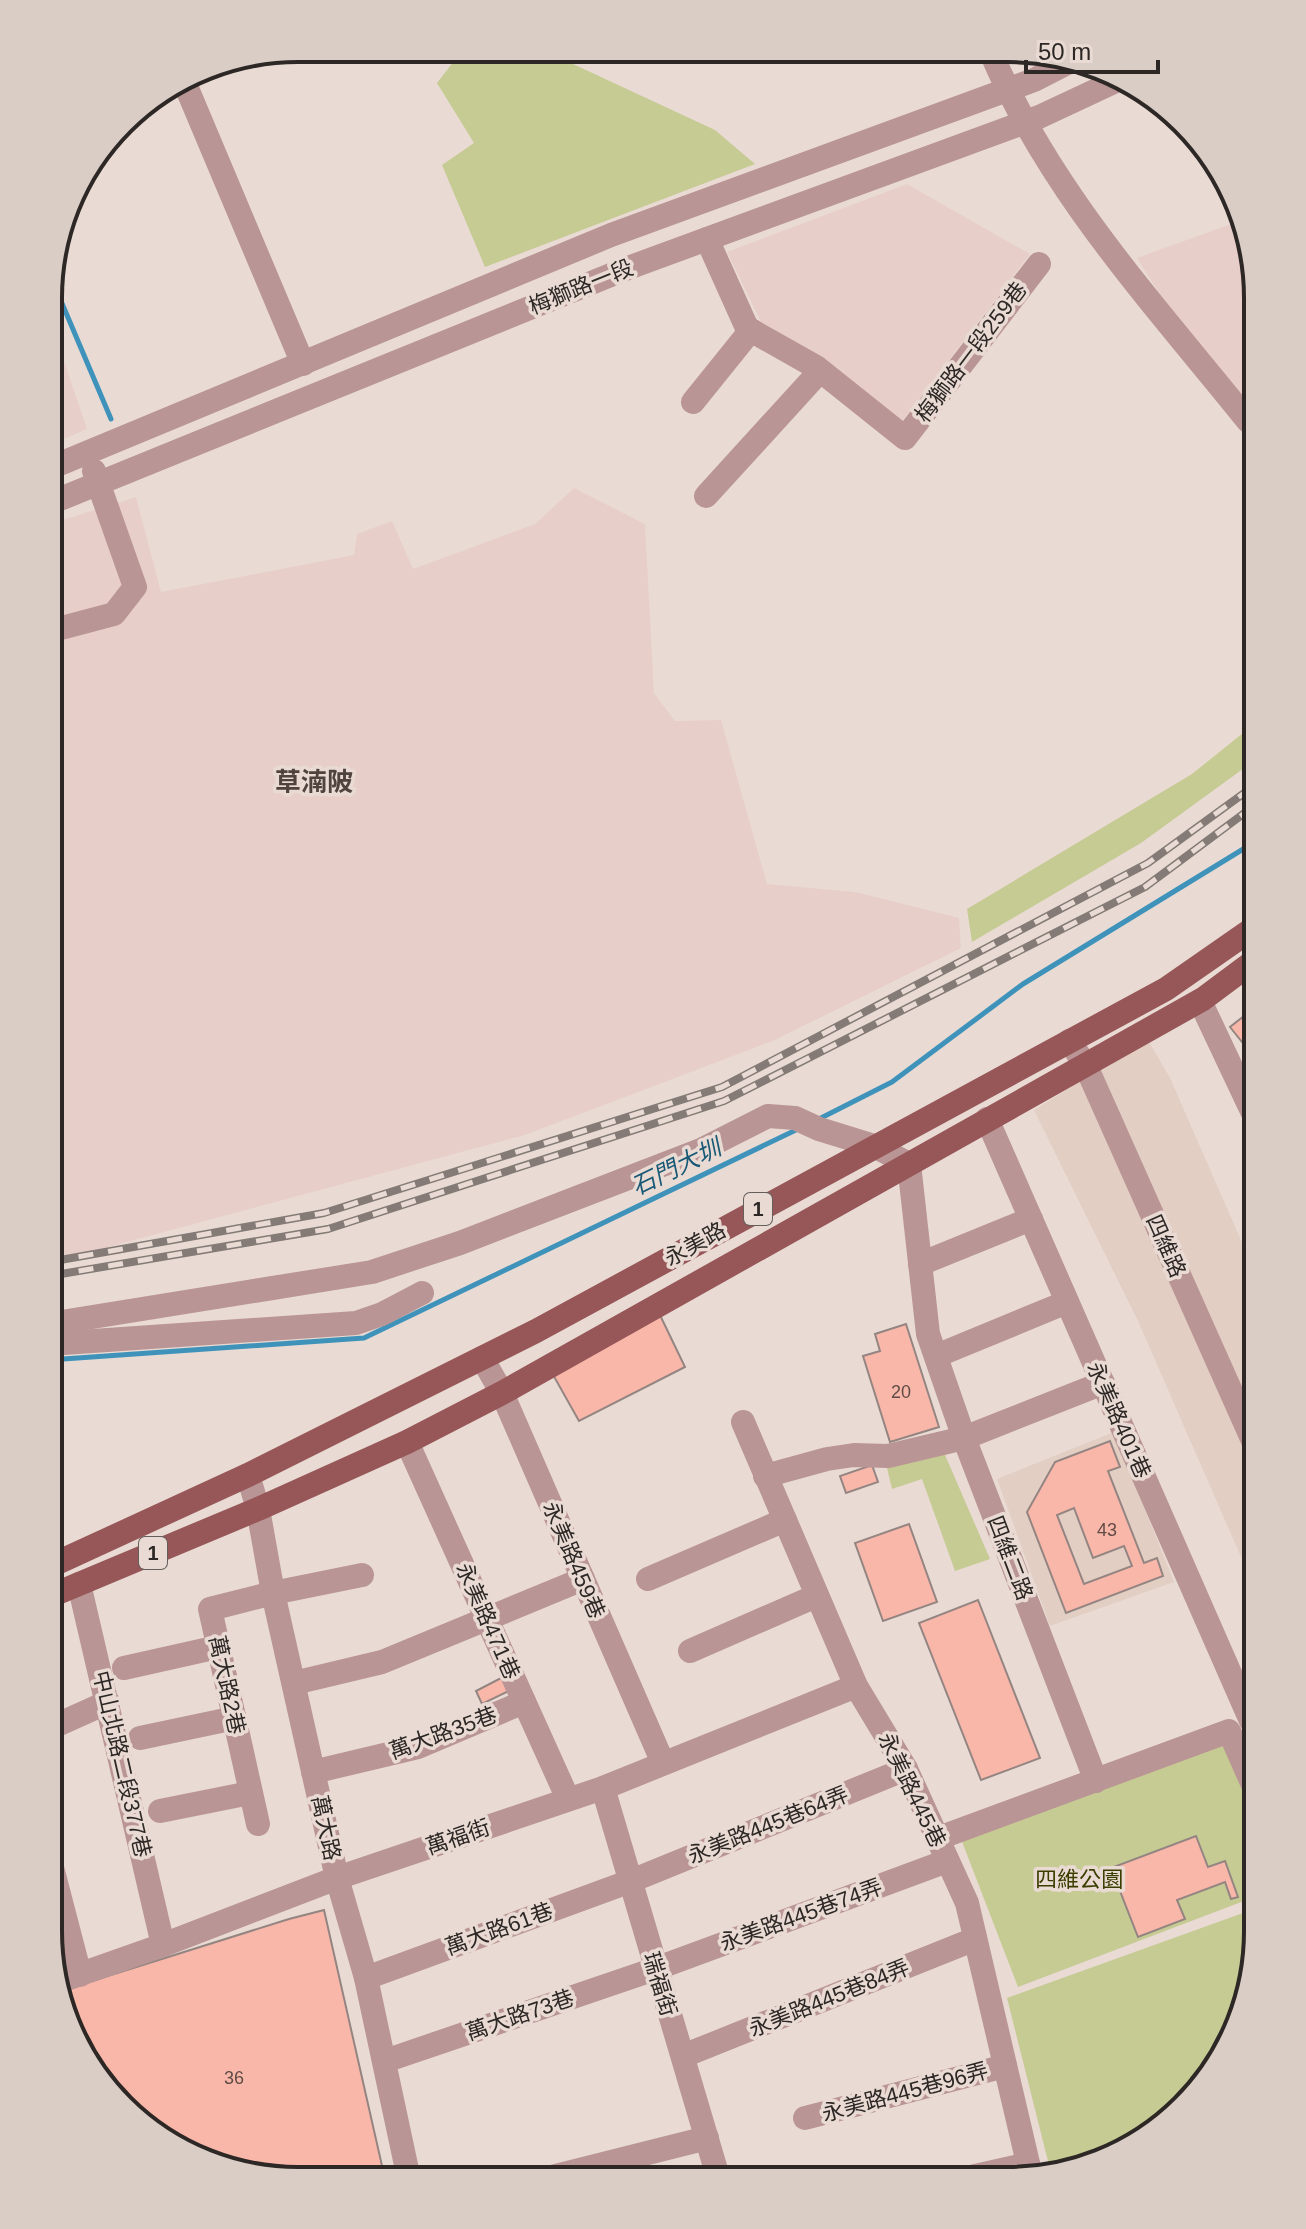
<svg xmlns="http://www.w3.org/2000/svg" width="1306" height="2229" font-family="Arial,'Noto Sans TC',sans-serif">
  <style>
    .built { fill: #e2cec3 }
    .industrial { fill: #e8cec9 }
    .green { fill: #c6ca93 }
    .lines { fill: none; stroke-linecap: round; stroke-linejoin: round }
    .stream { stroke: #3f93ba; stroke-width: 5 }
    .building { fill: #f9b7a9; stroke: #948582; stroke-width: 2; fill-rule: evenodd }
    .minor { stroke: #ba9595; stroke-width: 24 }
    .major { stroke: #975758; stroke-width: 24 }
    .rail-casing { stroke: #847b76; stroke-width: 8 }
    .rail { stroke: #e9dbd4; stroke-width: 5; stroke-dasharray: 15; stroke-linecap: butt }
    .labels { text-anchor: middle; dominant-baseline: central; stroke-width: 7; stroke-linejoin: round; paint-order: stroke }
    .number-label { font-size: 18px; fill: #604c46 }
    .shield { fill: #e9dbd4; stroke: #655e5a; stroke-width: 2 }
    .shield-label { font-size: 20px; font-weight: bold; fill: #2d2825 }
    .street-label { font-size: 22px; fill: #2d2825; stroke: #e9dbd4 }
    .park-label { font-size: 22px; fill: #3c3e00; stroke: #e9dbd4 }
    .water-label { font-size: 24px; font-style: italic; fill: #195975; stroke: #e9dbd4 }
    .quarter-label { font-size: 26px; font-weight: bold; fill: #4f433d; stroke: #e9dbd4 }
    .rim { fill: none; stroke: #2d2825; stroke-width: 4 }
  </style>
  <rect width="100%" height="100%" fill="#e9dbd4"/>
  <g class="built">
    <path d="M1148,1040L1170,1078L1258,1279V1596L1138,1321L1034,1110Z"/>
    <path d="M1114,1432L1174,1582L1050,1626L997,1479Z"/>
  </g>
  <g class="industrial">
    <path d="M907,184L1030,254L902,421L824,358L761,322L727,252Z"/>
    <path d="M1242,220L1258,298L1256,446L1137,258Z"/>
    <path d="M50,320L87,429L50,445Z"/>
    <path d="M574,488L645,524L654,693L675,721L721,720L767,884L855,892L959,918L961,948L775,1040L525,1135L49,1263L50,524L136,497L161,592L354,555L357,534L392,521L413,569L535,524Z"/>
  </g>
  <g class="green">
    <path d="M464,48L573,64L715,130L755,164L485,267L442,165L474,143L437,83Z"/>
    <path d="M1258,721V758L1141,843L972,942L967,909L1192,774Z"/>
    <path d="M942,1448L990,1559L955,1571L922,1479L892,1489L887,1468Z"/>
    <path d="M1226,1739L1257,1820V1896L1018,1987L961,1839Z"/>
    <path d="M1257,1908V1947L1245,2012L1207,2083L1103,2162L1051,2173L1007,1998Z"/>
  </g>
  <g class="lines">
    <g class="stream">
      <path d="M50,275L111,419"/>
      <path d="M817,1120L892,1082L1023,984L1258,840"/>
      <path d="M49,1360L364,1338L798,1129"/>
    </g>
  </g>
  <g class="building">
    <path d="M1258,1005V1062L1230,1027Z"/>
    <path d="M659,1313L685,1367L579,1421L552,1373Z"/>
    <path d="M906,1324L939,1427L890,1442L863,1356L880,1351L875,1334Z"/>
    <path d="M1110,1441L1120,1467L1108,1471L1144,1563L1157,1558L1163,1576L1066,1613L1027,1512L1055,1462ZM1074,1508L1093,1558L1124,1546L1132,1566L1084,1584L1057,1515Z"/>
    <path d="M872,1465L878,1482L846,1493L840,1476Z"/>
    <path d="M909,1524L937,1602L883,1621L855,1543Z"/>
    <path d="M978,1600L1040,1758L981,1780L919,1623Z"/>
    <path d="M505,1676L511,1690L482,1704L476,1691Z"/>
    <path d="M1196,1836L1208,1867L1225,1861L1238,1897L1231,1899L1225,1882L1177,1900L1185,1919L1138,1937L1111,1868Z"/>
    <path d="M324,1910L385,2179H266L146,2130L67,2026L60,1991L289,1919Z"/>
  </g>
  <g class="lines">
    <g class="minor">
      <path d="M990,50C1048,190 1154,304 1248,421"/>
      <path d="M183,79L303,364"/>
      <path d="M707,239L747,328L816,367L905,438L1039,264"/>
      <path d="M693,402L751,330"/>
      <path d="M50,468L611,235L1034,80L1069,62"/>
      <path d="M706,496L820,371"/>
      <path d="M50,503L628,268L1039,117L1116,81"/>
      <path d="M50,631L114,614L135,587L94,471"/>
      <path d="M1200,1001L1258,1124"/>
      <path d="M1069,1041L1085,1064L1258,1452"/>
      <path d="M987,1119L1251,1721"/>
      <path d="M920,1264L1031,1219"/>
      <path d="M49,1324L372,1272L460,1243L701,1150L768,1116L795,1118L819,1129L874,1146L909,1164L928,1334L964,1438L1096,1781"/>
      <path d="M49,1344L356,1323L382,1314L422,1293"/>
      <path d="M936,1356L1067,1302"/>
      <path d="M482,1358L502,1393L663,1763"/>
      <path d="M743,1422L856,1686L906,1769L967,1903L1031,2176"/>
      <path d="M407,1442L568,1799"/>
      <path d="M248,1475L258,1509L273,1593L337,1878L366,1978L409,2179"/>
      <path d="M765,1476L827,1459L854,1455L888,1456L964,1438L1103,1383"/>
      <path d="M648,1579L785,1520"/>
      <path d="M79,1584L163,1945"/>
      <path d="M690,1651L816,1596"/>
      <path d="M124,1668L218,1647"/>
      <path d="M294,1683L382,1662L583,1579"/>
      <path d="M48,1729L108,1702"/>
      <path d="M140,1738L235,1718"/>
      <path d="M313,1772L418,1747L524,1702"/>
      <path d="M603,1788L719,2180"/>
      <path d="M160,1811L250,1793"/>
      <path d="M258,1824L210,1609L273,1593L362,1575"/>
      <path d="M936,1839L1229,1731L1257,1794"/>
      <path d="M48,1852L80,1975"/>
      <path d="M366,1978L631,1881L906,1769"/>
      <path d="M58,1982L163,1945L337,1878L603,1788L856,1686"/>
      <path d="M683,2056L975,1939"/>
      <path d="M385,2061L655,1969L947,1861"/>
      <path d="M805,2118L1005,2066"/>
      <path d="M540,2180L707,2138"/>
      <path d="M953,2181L1028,2164"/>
    </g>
    <g class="major">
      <path d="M48,1567L248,1475L536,1331L1166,989L1258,925"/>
      <path d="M48,1597L258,1509L407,1442L502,1393L1203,999L1258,958"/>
    </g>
    <g class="rail-casing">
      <g id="rail">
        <path d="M49,1262L324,1213L722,1087L1148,863L1258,783"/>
        <path d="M49,1276L328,1229L724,1101L1145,887L1258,803"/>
      </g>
    </g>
    <use href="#rail" class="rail"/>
  </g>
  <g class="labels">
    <g class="number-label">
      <text x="901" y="1392">20</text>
      <text x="1107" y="1530">43</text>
      <text x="234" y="2078">36</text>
    </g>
    <g class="shield">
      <rect x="744" y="1193" width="28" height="32" rx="6"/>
      <rect x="139" y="1537" width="28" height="32" rx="6"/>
    </g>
    <g class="shield-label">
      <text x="758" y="1209">1</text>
      <text x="153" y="1553">1</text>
    </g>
    <g class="street-label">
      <text transform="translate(581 287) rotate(-22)">梅獅路一段</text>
      <text transform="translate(971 352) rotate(-53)">梅獅路一段259巷</text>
      <text transform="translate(695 1244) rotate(-29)">永美路</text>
      <text transform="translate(1166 1246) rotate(66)">四維路</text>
      <text transform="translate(1119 1420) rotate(66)">永美路401巷</text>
      <text transform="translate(1010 1558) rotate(69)">四維二路</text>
      <text transform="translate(574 1560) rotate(67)">永美路459巷</text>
      <text transform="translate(488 1621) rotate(66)">永美路471巷</text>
      <text transform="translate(227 1685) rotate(78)">萬大路2巷</text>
      <text transform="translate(443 1733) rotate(-20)">萬大路35巷</text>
      <text transform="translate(122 1764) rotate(77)">中山北路二段377巷</text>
      <text transform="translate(912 1790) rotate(64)">永美路445巷</text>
      <text transform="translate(768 1825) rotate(-22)">永美路445巷64弄</text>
      <text transform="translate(326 1828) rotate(78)">萬大路</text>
      <text transform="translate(458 1837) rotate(-19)">萬福街</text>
      <text transform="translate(801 1915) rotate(-20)">永美路445巷74弄</text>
      <text transform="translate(499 1929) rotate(-20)">萬大路61巷</text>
      <text transform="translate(660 1984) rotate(73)">瑞福街</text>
      <text transform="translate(829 1998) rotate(-22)">永美路445巷84弄</text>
      <text transform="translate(520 2015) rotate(-19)">萬大路73巷</text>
      <text transform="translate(905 2092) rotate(-15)">永美路445巷96弄</text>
    </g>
    <g class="park-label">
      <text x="1079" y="1879">四維公園</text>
    </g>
    <g class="water-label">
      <text transform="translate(676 1167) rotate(-26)">石門大圳</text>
    </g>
    <g class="quarter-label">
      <text x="314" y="782">草湳陂</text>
    </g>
  </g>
  <path d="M0 0H1306V2229H0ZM298 62H1008A236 236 0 0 1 1244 298V1931A236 236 0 0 1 1008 2167H298A236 236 0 0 1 62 1931V298A236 236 0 0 1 298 62Z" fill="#dacdc6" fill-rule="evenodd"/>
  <path class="rim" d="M298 62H1008A236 236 0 0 1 1244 298V1931A236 236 0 0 1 1008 2167H298A236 236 0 0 1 62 1931V298A236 236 0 0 1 298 62Z"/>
  <path d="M1026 60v12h132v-12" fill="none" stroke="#2d2825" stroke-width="4"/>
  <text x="1038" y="60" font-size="24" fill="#2d2825" stroke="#e9dbd4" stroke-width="6" paint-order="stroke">50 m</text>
</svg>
